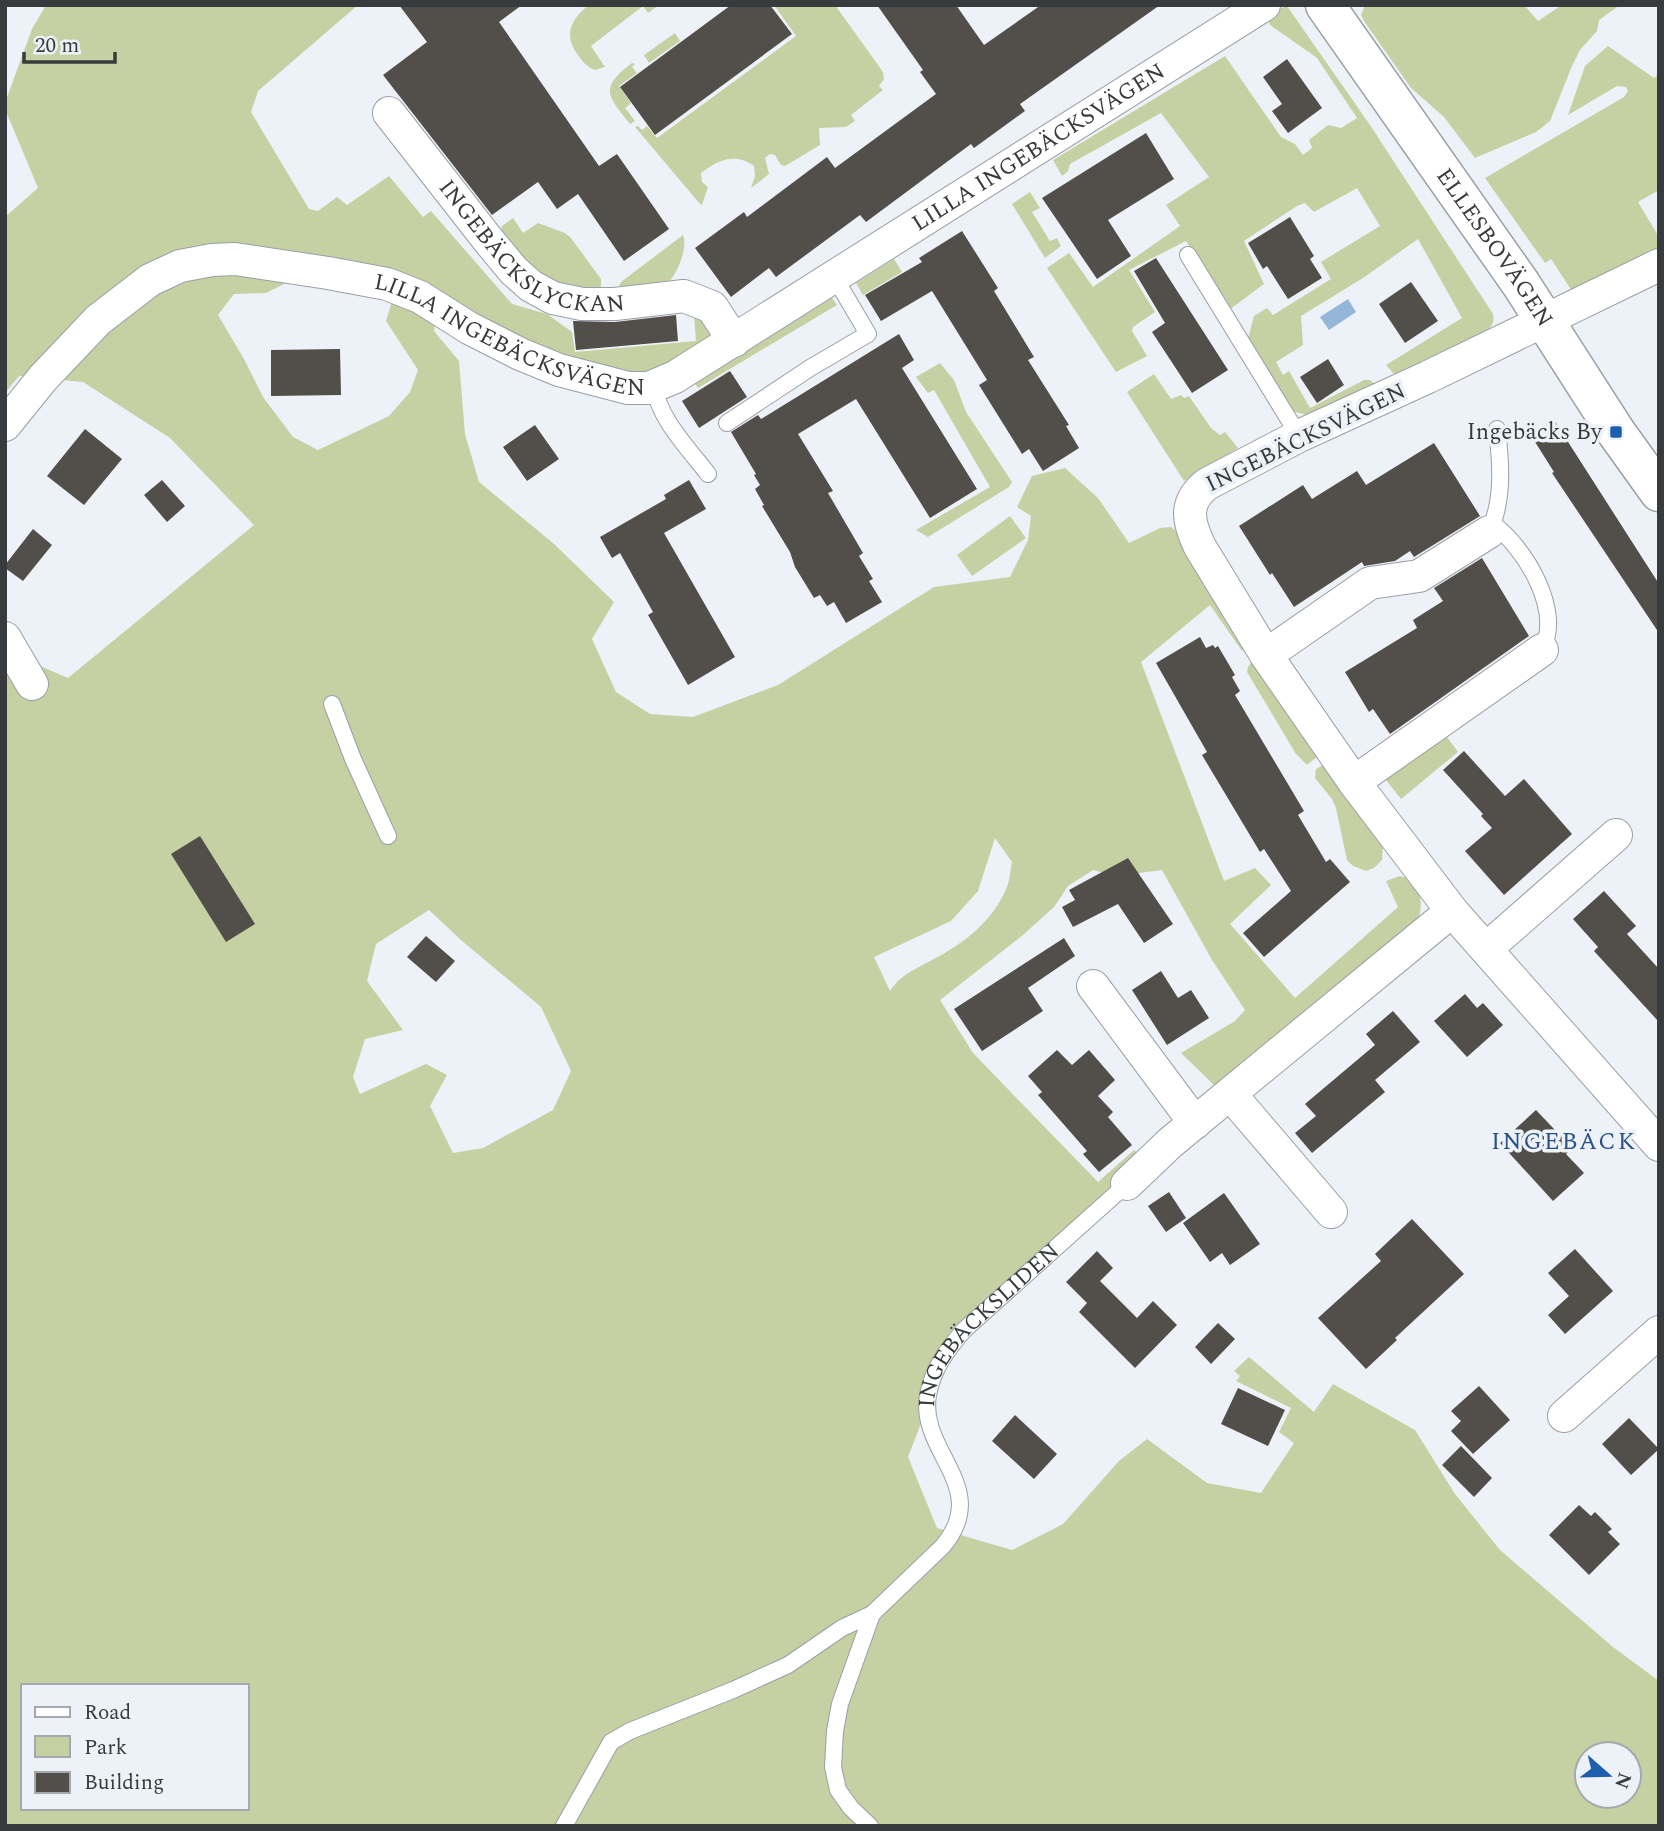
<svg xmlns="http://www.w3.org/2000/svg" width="1664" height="1831" font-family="Spectral,serif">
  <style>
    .green { fill: #c5d1a3; fill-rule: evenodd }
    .water { fill: #93b6d9 }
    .building { fill: #524e49 }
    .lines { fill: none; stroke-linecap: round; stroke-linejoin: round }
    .lane-casing { stroke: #9a9fa5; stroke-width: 18 }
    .street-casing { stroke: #9a9fa5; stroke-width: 34 }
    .secondary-casing { stroke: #9a9fa5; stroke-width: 41 }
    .lane { stroke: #fff; stroke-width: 16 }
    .street { stroke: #fff; stroke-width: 32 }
    .secondary { stroke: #fff; stroke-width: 38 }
    .poi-dot { fill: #1f5eaf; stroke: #edf2f8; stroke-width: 2.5 }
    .labels { text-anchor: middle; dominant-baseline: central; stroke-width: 7; stroke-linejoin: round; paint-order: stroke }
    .street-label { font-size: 23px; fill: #383b3d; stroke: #edf2f8 }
    .poi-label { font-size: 23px; fill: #383b3d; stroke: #edf2f8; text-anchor: end }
    .neighbourhood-label { font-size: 24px; letter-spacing: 2px; fill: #2a5187; stroke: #edf2f8 }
  </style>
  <rect width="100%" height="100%" fill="#edf2f8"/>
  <g class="green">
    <path d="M46,5H358L258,91L251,112L309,209L318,211L337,197L347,205L389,176L423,217L431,211L512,304L547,314L572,332L575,352L696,341L694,315L703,318L710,332L709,338L663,366L646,371L628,374L567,366L438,297L434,331L459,361L465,434L479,482L553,543L614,602L592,639L616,692L650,714L693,717L778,685L934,587L1010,577L1028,540L1031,516L1017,507L1032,476L1065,468L1098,498L1129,543L1160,528L1171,527L1177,532L1244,649L1242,651L1210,605L1141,662L1224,881L1255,868L1271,885L1230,924L1295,998L1398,907L1386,881L1400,876L1410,879C1422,893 1423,904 1418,921L1219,1090L1181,1053L1235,1021L1245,1010L1212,960L1162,870L1116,876L1093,870L1068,886L1054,907L1023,935L940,1000L973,1053L1098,1182L1134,1150L1140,1155L1098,1200L958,1328L908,1457L937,1528L1012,1550L1063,1524L1119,1461L1147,1439L1207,1483L1261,1493L1294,1443L1279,1432L1291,1408L1236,1381L1240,1376L1234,1371L1249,1357L1314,1412L1333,1384L1415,1430L1455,1494L1500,1550L1613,1647L1659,1681V1826H5V651L68,678L254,525L170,438L83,382L19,376L5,393V217L38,188L5,109V103L32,29ZM310,271L397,285L386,321L418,370L410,392L389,416L318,450L293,437L263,397L244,359L218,315L234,294L266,293ZM995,838L1012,862C1010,871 1010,881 1006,889C993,921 962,945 932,960C914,970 900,975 890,991L874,957L951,921L978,891ZM429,910L461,940L541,1007L571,1071L553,1110L483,1148L453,1153L430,1106L447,1075L426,1064L360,1094L353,1077L365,1039L403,1030L367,981L376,944ZM23,1686H247V1808H23ZM1587,1754H1629V1796H1587Z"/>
    <path d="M589,5H659L648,13L643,6L591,46L605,67L595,70C587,67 583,62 578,55C563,35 571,19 589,5Z"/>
    <path d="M774,5H835L883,72L884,79L879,86L883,90L851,115L855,121L846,127L819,128L820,145L785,166L781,165L775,155L770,154L765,158L769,174L751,188L755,176L754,166C736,152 717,160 701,173L702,182L708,187L702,205L700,204L635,127L638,126L642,130L647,126L657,138L796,36Z"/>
    <path d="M1365,5H1524L1538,21L1562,5H1620L1599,20L1597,31L1580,50L1572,66L1550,121L1536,132L1475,158L1444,117L1411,88L1364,21L1361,15Z"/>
    <path d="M1287,6L1370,125L1493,314C1495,323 1491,328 1484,333L1394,374L1386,365L1462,318L1418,239L1363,278L1301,316L1303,345L1276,362L1283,375L1289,371L1310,408L1364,380H1370L1375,384L1307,415L1291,411L1247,343L1254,316L1267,308L1273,315L1331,279L1321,262L1380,226L1357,188L1314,212L1305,203L1297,206L1244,241L1264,284L1229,310L1186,241L1129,270L1155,312L1133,327L1132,331L1147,356L1116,372L1047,268L1069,253L1093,287L1180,226L1166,205L1209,177L1161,113L1070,164L1068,171L1062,176L1053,160L1225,56L1281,137L1295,144L1303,155L1312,148L1309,140L1328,125L1341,128L1357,118L1317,58L1270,25L1269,20L1276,10Z"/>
    <path d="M675,33L680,41L649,63L644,55Z"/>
    <path d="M1608,46L1654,78L1659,75V190L1638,202L1659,237V251L1572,291L1551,259L1545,263L1485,178L1624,97L1628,91L1626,87L1617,86L1568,115L1585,66Z"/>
    <path d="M632,63L635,64L632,67L637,73L619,86L631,103L625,108L635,121L630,124C607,95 599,88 632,63Z"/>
    <path d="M1030,192L1040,208L1032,212L1050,241L1057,238L1061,246L1045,258L1012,204Z"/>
    <path d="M513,218L523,233L538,223L565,233L571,238L601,279V286L598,290L581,293L538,278L501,231L502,226Z"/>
    <path d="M683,235C688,248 678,271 669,282L625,288L619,286L621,282Z"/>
    <path d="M894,259L902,272L863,295L856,283Z"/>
    <path d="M832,298L837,305L698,388L695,384Z"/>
    <path d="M940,363L954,380L966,412L1012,482L1009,487L928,537L916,530L990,487L934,390L928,393L916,377Z"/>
    <path d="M1154,374L1171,399L1181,395L1184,398L1189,396L1211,428L1220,435L1225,432L1238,448L1184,481L1127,392Z"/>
    <path d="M1010,516L1026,538L972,576L957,555Z"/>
    <path d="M1253,660L1318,756L1307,765L1296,754L1247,672L1248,667Z"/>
    <path d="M1443,732L1458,752L1401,799L1382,775Z"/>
    <path d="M1325,764L1383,844L1382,860L1374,868L1366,871L1353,866L1347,860L1336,808L1332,799L1315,778L1316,769Z"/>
  </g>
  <path class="water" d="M1348,299L1356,312L1329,330L1320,317Z"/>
  <g class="building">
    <path d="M399,5H522L499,22L599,166L617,154L669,229L624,261L578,194L557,209L538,182L492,215L383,75L427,42Z"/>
    <path d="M731,5H770L792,34L655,135L620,87Z"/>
    <path d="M877,5H956L984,45L1041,5H1160L1020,104L1025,111L974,148L971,144L866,222L860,215L776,277L769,268L731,297L695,248L744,212L747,217L827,157L835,168L936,94L920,72L923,70Z"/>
    <path d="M1287,59L1322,108L1288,133L1272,111L1282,104L1263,77Z"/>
    <path d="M1146,133L1174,179L1108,220L1131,256L1097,279L1042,198Z"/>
    <path d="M1290,217L1314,256L1310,259L1322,278L1288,299L1267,266L1263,269L1248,243Z"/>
    <path d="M962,231L998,288L994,291L1034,357L1028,360L1069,425L1066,426L1079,448L1043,471L1029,449L1022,454L979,385L987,380L932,291L881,321L865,295L922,262L919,258Z"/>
    <path d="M1156,258L1228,370L1192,393L1152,332L1165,323L1134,271Z"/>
    <path d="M1411,282L1438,321L1405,343L1379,304Z"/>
    <path d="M676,315L678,341L576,350L573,321L615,322Z"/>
    <path d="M899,334L914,360L902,368L977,489L930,518L856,399L798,434L833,491L828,493L863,553L859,556L873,579L869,581L882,602L846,623L834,602L827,606L820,595L814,598L795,567L790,552L762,506L764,505L755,489L760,485L754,475L756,474L731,432L758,415L761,419Z"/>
    <path d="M340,349L341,395L271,396V350Z"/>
    <path d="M1328,359L1344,385L1317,403L1300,377Z"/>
    <path d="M730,371L747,397L699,428L682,401Z"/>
    <path d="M1554,420L1659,584V633L1552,473L1554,472L1530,434Z"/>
    <path d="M535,425L559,459L527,481L503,447Z"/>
    <path d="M85,429L122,459L84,505L47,476Z"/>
    <path d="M1434,443L1480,516L1414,557L1410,551L1395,561L1364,566L1362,562L1294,607L1272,573L1270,575L1239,526L1303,485L1312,499L1357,471L1366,485Z"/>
    <path d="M162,480L185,506L167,522L144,495Z"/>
    <path d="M689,480L706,509L664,533L735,657L688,685L648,615L653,612L620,553L612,558L600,537L666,499L664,495Z"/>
    <path d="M33,529L52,545L23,581L5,568V565Z"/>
    <path d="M1482,558L1529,636L1390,734L1373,709L1369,712L1345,672L1417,628L1413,620L1443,601L1434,588Z"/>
    <path d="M1200,637L1206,648L1213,645L1215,648L1218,646L1235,675L1232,677L1240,691L1235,695L1304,811L1298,815L1326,862L1330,859L1350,882L1264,957L1243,933L1291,891L1264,849L1260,852L1202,755L1207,752L1156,663Z"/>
    <path d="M1464,751L1505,796L1524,779L1572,834L1504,895L1465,851L1492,828L1481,816L1483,814L1443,770Z"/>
    <path d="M200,836L255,924L226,942L171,854Z"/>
    <path d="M1128,858L1173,924L1144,943L1118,904L1073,927L1062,907L1075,900L1069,890Z"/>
    <path d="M1604,891L1636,926L1627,934L1659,969V1022L1594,951L1598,947L1573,919Z"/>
    <path d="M426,936L455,961L436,982L407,957Z"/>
    <path d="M1064,938L1075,956L1028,988L1043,1011L982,1051L954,1009Z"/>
    <path d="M1161,971L1178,998L1191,990L1209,1018L1167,1045L1132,990Z"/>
    <path d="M1465,994L1477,1008L1483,1003L1503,1025L1467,1057L1434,1021Z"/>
    <path d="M1393,1011L1420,1042L1375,1080L1385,1092L1312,1153L1295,1133L1316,1116L1305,1104L1375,1045L1366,1034Z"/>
    <path d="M1057,1050L1072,1065L1089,1050L1115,1080L1098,1096L1113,1112L1108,1117L1132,1145L1099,1172L1083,1154L1087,1151L1038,1095L1042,1092L1028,1076Z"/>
    <path d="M1536,1110L1572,1148L1566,1154L1584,1173L1553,1201L1500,1143Z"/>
    <path d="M1169,1192L1186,1218L1166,1232L1148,1206Z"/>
    <path d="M1224,1193L1260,1244L1230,1265L1222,1253L1210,1262L1183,1223Z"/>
    <path d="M1412,1219L1464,1274L1395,1338L1397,1340L1366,1369L1318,1318L1381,1261L1375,1254Z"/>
    <path d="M1575,1249L1613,1291L1565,1334L1548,1315L1569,1296L1548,1273Z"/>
    <path d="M1097,1251L1113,1268L1100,1281L1137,1318L1153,1301L1177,1325L1135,1368L1079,1312L1087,1303L1066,1282Z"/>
    <path d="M1218,1323L1235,1339L1211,1364L1195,1347Z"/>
    <path d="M1479,1386L1510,1420L1473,1454L1451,1431L1461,1421L1451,1411Z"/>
    <path d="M1238,1388L1285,1410L1268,1446L1221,1424Z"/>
    <path d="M1015,1415L1057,1454L1034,1479L992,1441Z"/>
    <path d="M1629,1418L1659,1449L1631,1475L1602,1444Z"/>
    <path d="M1461,1446L1492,1478L1474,1497L1442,1465Z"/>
    <path d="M1579,1505L1591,1516L1595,1512L1612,1529L1608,1532L1620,1544L1589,1575L1549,1535Z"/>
  </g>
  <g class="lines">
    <g class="lane-casing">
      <g id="lane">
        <path d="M1188,255L1299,436"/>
        <path d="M654,386C659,419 688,448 708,474"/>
        <path d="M727,423L810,368L868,334L835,278"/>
        <path d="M1493,524C1525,548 1563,610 1542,650"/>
        <path d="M1489,532C1504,500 1501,463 1497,429"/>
        <path d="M332,704L353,759L388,836"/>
        <path d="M564,1826L611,1742L630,1731L733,1690L788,1665L842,1628L872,1614"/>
        <path id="s1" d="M870,1826L851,1808L838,1790L833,1767L835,1731L840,1704L872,1614L943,1546C992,1487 918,1452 928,1395C933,1368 947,1350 964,1330L1127,1184"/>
      </g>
    </g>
    <g class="street-casing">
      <g id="street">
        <path id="s2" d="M389,113L489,241L514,271L531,286L553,298L582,304H615L684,296L712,307L734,341"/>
        <path d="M1659,265L1428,377L1299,436L1207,484C1183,503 1188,522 1200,547L1266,655L1354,782L1452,911L1659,1145"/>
        <path id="s3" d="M5,425L43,378L98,320L150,280L180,266L212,260L235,259L328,273L387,284L420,297L469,328L520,354L559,370L628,388H649L675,377L1264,5"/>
        <path d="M5,638L32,684"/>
        <path d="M1266,655L1370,583L1419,576L1489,532"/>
        <path d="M1354,782L1542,650"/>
        <path d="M1486,949L1616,835"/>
        <path d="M1093,986L1195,1123"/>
        <path d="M1231,1095L1331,1212"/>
        <path d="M1127,1184L1170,1143L1452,911"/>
        <path d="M1564,1416L1659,1332"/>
      </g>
    </g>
    <g class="secondary-casing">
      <g id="secondary">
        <path id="s4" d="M1325,5L1521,284L1616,432L1659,492"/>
      </g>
    </g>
    <use href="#lane" class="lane"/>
    <use href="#street" class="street"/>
    <use href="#secondary" class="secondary"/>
  </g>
  <rect class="poi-dot" x="1609" y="425" width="14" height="14" rx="3.5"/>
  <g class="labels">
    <g class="street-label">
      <text stroke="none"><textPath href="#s3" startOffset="1192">LILLA INGEBÄCKSVÄGEN</textPath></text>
      <text stroke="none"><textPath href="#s2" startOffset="205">INGEBÄCKSLYCKAN</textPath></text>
      <text stroke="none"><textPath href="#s4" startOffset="296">ELLESBOVÄGEN</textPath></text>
      <text stroke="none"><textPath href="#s3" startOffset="583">LILLA INGEBÄCKSVÄGEN</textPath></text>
      <text transform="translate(1306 438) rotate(-26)">INGEBÄCKSVÄGEN</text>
      <text stroke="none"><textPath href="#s1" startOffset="584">INGEBÄCKSLIDEN</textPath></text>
    </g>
    <g class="poi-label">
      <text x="1602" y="432">Ingebäcks By</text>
    </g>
    <g class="neighbourhood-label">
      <text x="1564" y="1142">INGEBÄCK</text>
    </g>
  </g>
  <rect width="1664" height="1831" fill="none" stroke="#383b3d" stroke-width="14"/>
  <rect x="21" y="1684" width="228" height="126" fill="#edf2f8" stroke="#a5a9ad" stroke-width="2"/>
  <rect x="35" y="1707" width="35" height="10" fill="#ffffff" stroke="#a5a9ad" stroke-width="2"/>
  <text x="84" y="1719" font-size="21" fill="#383b3d">Road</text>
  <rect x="35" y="1736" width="35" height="21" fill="#c5d1a3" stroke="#a5a9ad" stroke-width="2"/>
  <text x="84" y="1754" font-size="21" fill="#383b3d">Park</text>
  <rect x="35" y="1772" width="35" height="21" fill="#524e49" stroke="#a5a9ad" stroke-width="2"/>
  <text x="84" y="1789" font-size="21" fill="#383b3d">Building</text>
  <g transform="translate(1608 1775) rotate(110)"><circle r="33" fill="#edf2f8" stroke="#a5a9ad" stroke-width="2"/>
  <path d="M0-5L12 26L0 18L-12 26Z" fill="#1f5eaf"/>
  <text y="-10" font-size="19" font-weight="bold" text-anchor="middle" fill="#383b3d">N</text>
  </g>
  <path d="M24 52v10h91v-10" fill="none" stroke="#383b3d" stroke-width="3.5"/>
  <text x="35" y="52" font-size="21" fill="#383b3d" stroke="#edf2f8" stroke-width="5" paint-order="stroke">20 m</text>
</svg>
